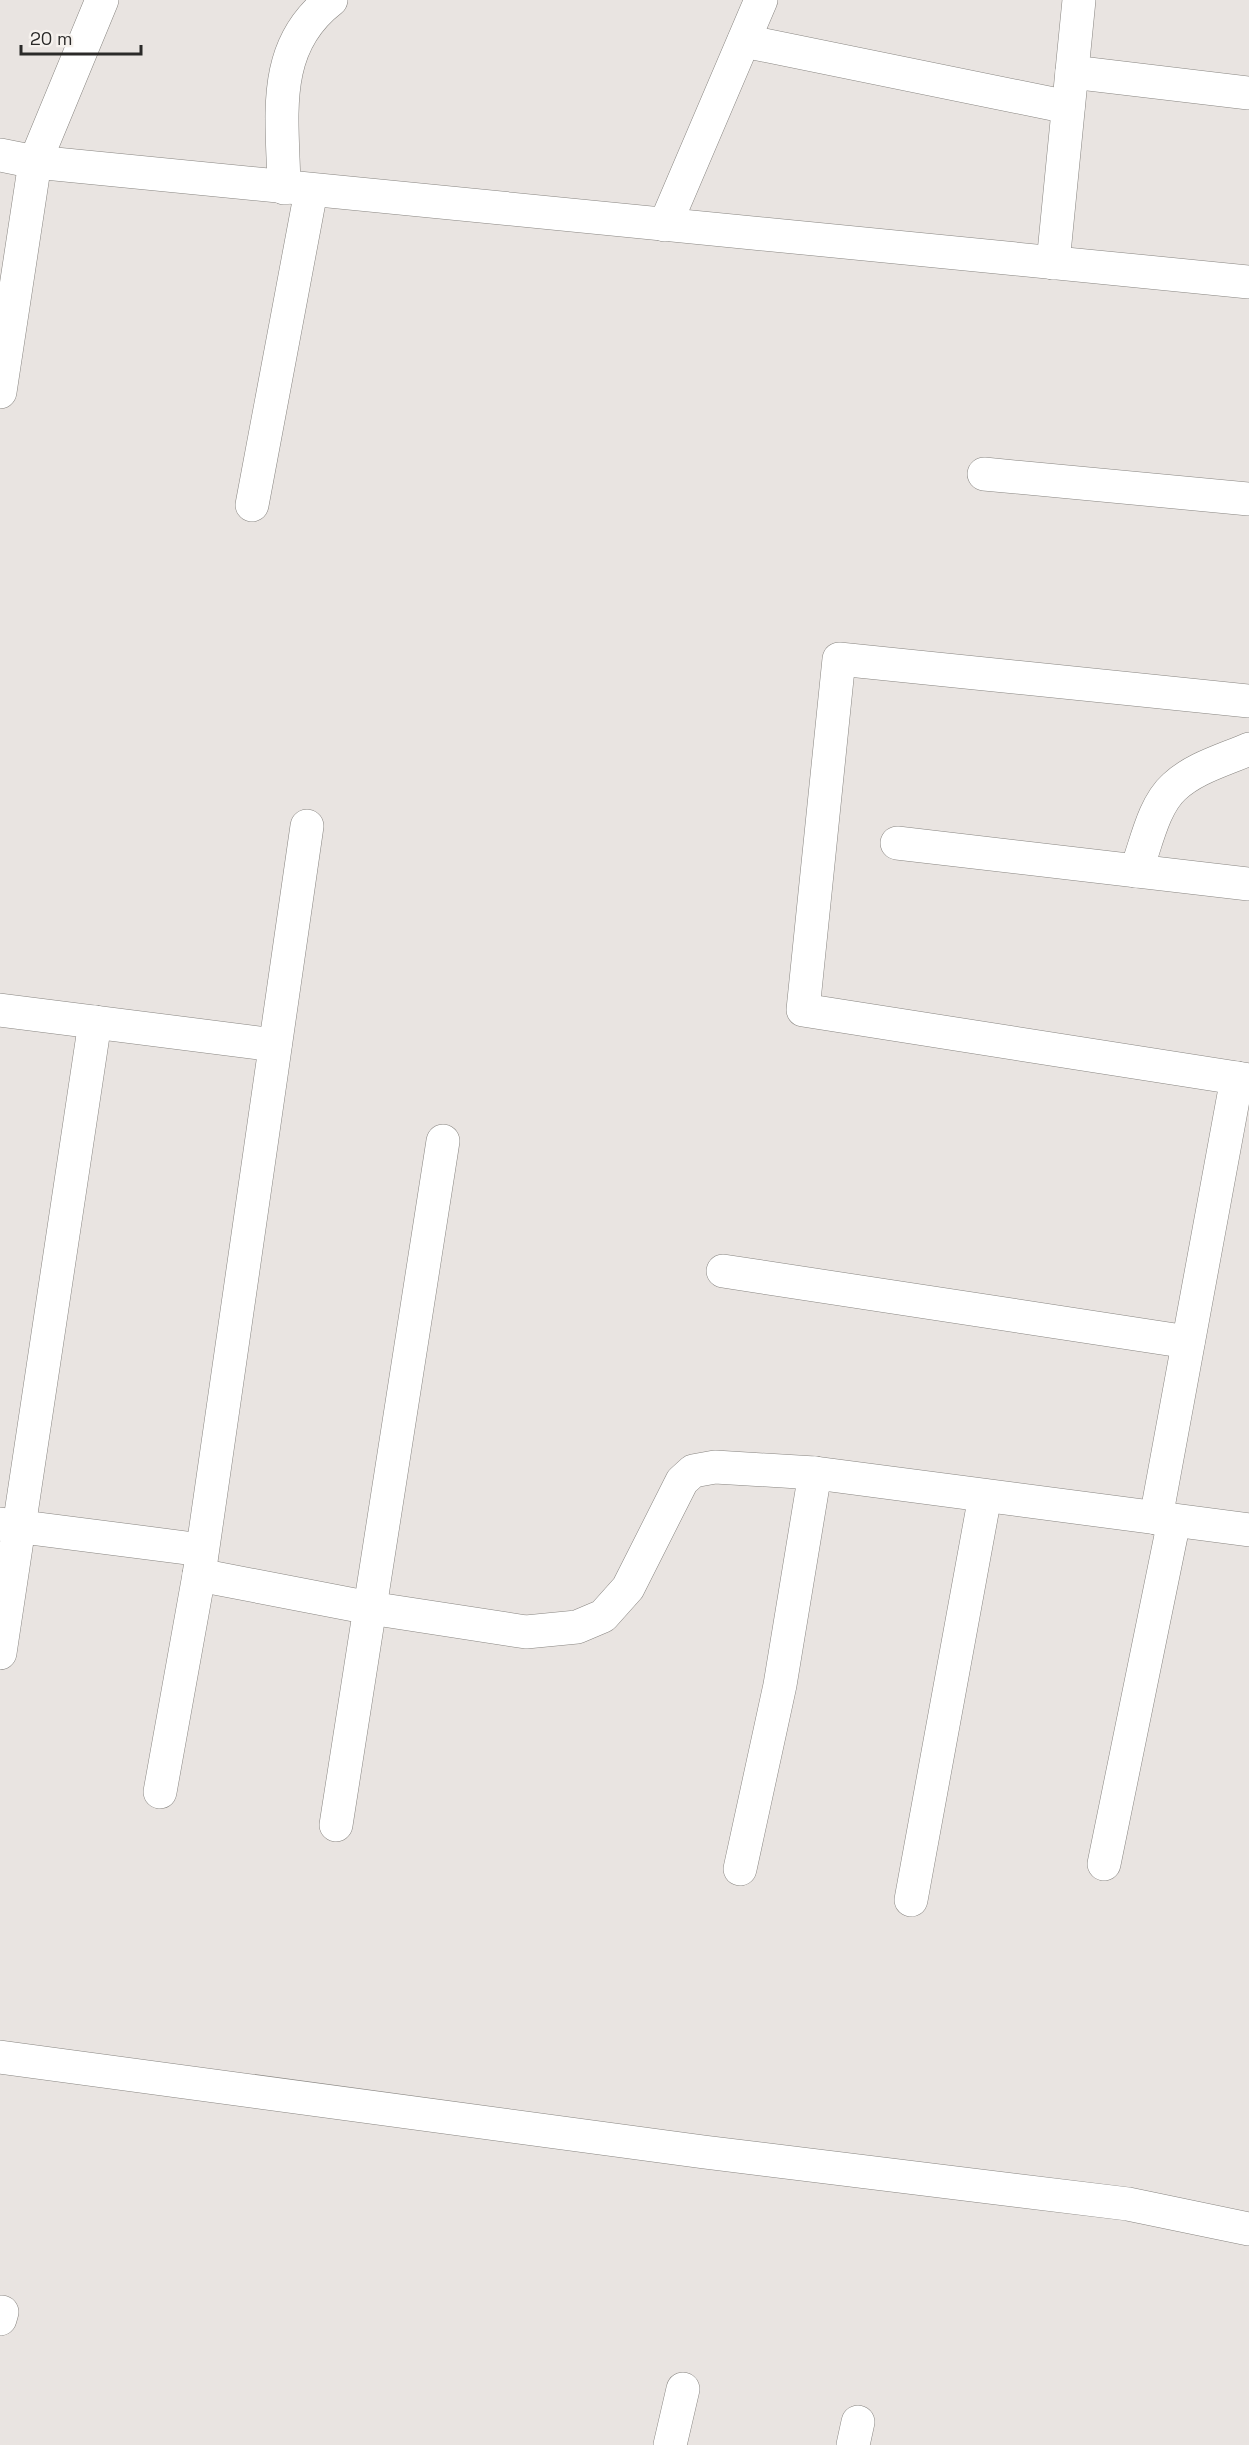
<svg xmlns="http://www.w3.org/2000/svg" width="1249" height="2445" font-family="'Space Grotesk',sans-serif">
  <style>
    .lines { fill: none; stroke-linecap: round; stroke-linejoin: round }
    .minor-casing { stroke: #888581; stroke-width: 34 }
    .minor { stroke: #fff; stroke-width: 33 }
  </style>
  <rect width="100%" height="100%" fill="#e9e4e1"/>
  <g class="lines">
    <g class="minor-casing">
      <g id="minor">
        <path d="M744,41L1068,107"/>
        <path d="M1072,72L1249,93"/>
        <path d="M0,155L35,162L1249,282"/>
        <path d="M284,188C283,118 269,48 331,0"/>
        <path d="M665,225L761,0"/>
        <path d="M1053,263L1079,0"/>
        <path d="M0,392L35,162L102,0"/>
        <path d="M984,474L1249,499"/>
        <path d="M252,505L311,191"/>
        <path d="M1249,701L839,659L803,1010L1249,1080"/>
        <path d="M897,843L1249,884"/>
        <path d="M1136,871C1146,845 1153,806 1174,787C1194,768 1224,760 1249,749"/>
        <path d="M0,1010L275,1045"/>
        <path d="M723,1271L1188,1342"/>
        <path d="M1156,1518L1237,1078"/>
        <path d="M0,1524L202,1550"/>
        <path d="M199,1575L370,1608L526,1632L577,1627L603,1616L628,1588L682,1481L693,1471L715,1467L815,1473"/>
        <path d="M0,1653L95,1022"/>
        <path d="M160,1792L199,1575L307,826"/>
        <path d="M336,1825L443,1141"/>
        <path d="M1104,1864L1174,1521"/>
        <path d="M740,1869L780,1685L815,1473L1249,1530"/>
        <path d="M911,1900L985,1496"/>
        <path d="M0,2057L704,2152L1128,2204L1249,2229"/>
        <path d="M0,2319L2,2312"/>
        <path d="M670,2445L683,2389"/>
        <path d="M853,2445L858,2422"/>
      </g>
    </g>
    <use href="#minor" class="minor"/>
  </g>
  <path d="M21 45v9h120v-9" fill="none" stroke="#2b2a29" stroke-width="3"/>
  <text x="30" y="45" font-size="18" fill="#2b2a29" stroke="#f6f2ee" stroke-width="4.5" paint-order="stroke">20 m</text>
</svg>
